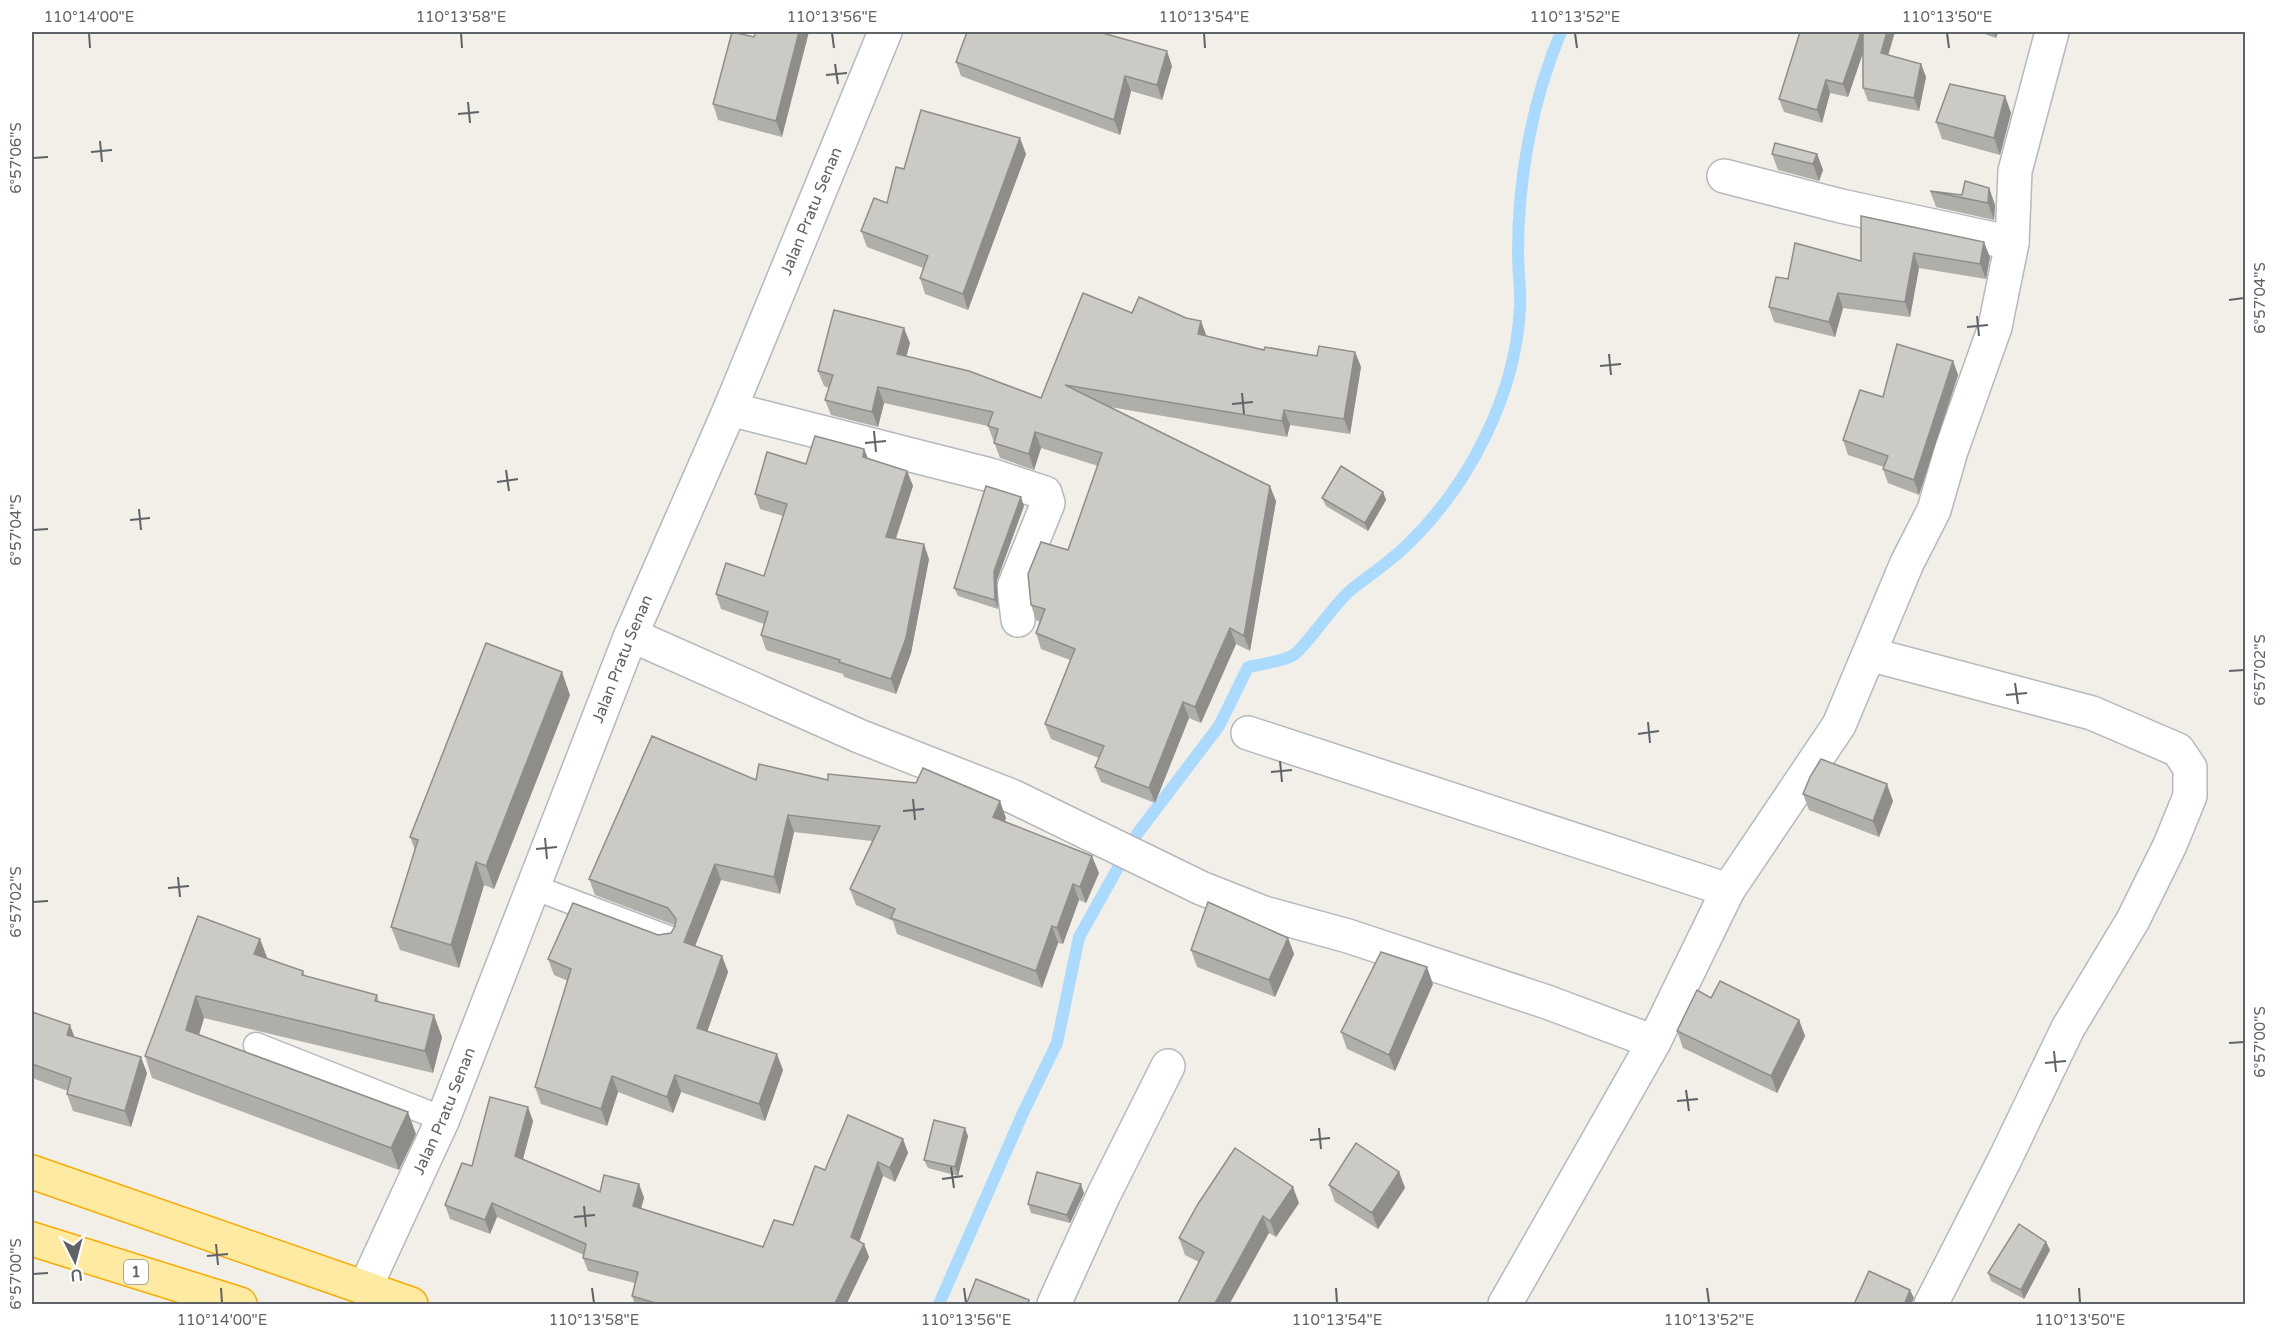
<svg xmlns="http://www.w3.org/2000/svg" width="2277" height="1336" font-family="'Varela Round',sans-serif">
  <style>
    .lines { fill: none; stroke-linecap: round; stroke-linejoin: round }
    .stream { stroke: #aadaff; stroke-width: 12 }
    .service-casing { stroke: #b5b8bc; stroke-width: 27 }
    .minor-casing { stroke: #b5b8bc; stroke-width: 36 }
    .trunk-casing { stroke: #f9ab00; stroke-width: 36 }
    .service { stroke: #fff; stroke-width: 24 }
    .minor { stroke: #fff; stroke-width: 33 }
    .trunk { stroke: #feeaa1; stroke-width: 33 }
    .wall { fill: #afaea9 }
    .shaded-wall { fill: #8f8d8a }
    .building { fill: #cccac5; stroke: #8f8d8a; stroke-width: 1.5 }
    .ticks { fill: none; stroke: #5f6368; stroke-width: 2 }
    .labels { text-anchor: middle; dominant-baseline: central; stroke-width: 5; stroke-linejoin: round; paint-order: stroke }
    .shield { fill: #fff; stroke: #8f9295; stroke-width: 1.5 }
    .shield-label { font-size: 15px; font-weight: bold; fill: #5f6368 }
    .street-label { font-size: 16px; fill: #5f6368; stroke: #fff }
    .neatline { fill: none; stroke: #5f6368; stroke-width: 2 }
    .ticks-label { font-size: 15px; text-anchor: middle; fill: #5f6368 }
  </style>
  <rect width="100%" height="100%" fill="#f1efe8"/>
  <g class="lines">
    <path class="stream" d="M939,1304L1023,1113L1057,1043L1079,937L1137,834L1219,726L1248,667C1262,664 1279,662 1292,656C1303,651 1336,601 1352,589C1371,574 1391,561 1408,544C1470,484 1516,394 1520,307C1521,289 1518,270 1518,252C1518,178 1532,101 1561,32"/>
    <g class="service-casing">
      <g id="service">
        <path d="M533,887L668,938"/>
        <path d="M256,1045L443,1119"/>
      </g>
    </g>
    <g class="minor-casing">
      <g id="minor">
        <path d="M1724,176L1841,206L2012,243"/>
        <path d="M730,409L990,475L1045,493L1048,503L1014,587L1018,620"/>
        <path d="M631,635L859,736L1014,797L1201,888L1264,913L1348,936L1547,1002L1654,1042"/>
        <path d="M1869,654L2092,713L2178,750L2190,768V796L2170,845L2133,920L2068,1028L2004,1161L1931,1304"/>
        <path d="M1248,733L1728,890"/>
        <path id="s1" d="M365,1288L443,1119L631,635L730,409L885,32"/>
        <path d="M1054,1304L1104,1194L1168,1066"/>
        <path d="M1505,1304L1654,1042L1728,890L1839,725L1907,563L1934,510L1951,451L1995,327L2012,243L2015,171L2052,32"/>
      </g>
    </g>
    <g class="trunk-casing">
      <g id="trunk">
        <path d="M32,1172L411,1304"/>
        <path d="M32,1239L240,1304"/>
      </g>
    </g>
    <use href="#service" class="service"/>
    <use href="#minor" class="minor"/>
    <use href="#trunk" class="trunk"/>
  </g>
  <g class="wall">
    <path d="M1800,32L1921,64L1926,77L1919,111L1868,101L1863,88V52L1848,97L1830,93L1822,123L1784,112L1779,99Z"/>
    <path d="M1979,32H1998L1996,38Z"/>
    <path d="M754,37L782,137L718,120L713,104Z"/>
    <path d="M956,62L1172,66L1162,100L1131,91L1120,135L961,76Z"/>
    <path d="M2005,96L2011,113L2000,155L1942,139L1936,122Z"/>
    <path d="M1026,154L968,310L925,294L920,278L923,268L867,247L861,231L887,203L904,169Z"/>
    <path d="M1772,154H1817L1823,170L1819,181L1778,170Z"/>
    <path d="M1989,188L1995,205L1994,220L1936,207L1930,191L1962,195Z"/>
    <path d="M1861,216L1990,257L1986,279L1919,268L1910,317L1843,308L1835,337L1774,322L1769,307L1788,279L1861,261Z"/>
    <path d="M1132,313L1207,336L1264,350L1317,356L1355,352L1361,367L1350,434L1290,425L1287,437L1110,407L1276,501L1250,651L1236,644L1201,723L1189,718L1155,803L1101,782L1095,767L1099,758L1051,739L1045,724L1070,660L1041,649L1036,633L1040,622L1036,620L1031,605L1068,550L1098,466L1041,448L1034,470L1000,458L988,426L884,403L878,427L831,415L825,400L829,388L824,386L818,371L910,343L906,356L1041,398Z"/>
    <path d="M1953,361L1958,375L1919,495L1888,483L1883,469L1884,467L1848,455L1843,440L1883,397Z"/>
    <path d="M864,449L868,458L907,471L913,486L896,539L929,559L911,653L896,694L844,677L843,674L766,650L761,635L764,624L721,609L716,594L764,576L783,516L760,509L755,494L806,464Z"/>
    <path d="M1383,492L1386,500L1368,531L1326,506L1322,498Z"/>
    <path d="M1024,506L997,580L998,609L958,596L954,588Z"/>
    <path d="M570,695L494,889L484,885L459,968L400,950L391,927L415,850L410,837Z"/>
    <path d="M756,780H828L1006,818L1005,822L1099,873L1086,903L1079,900L1063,944L1058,943L1042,988L897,934L893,921L856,905L850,889L872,841L794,832L780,894L721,880L695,946L722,956L728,972L707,1031L783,1070L765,1121L681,1092L673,1113L618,1092L607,1126L541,1104L535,1087L568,981L554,975L548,959L671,933L675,927L674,925L595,895L589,879Z"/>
    <path d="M1803,794L1893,801L1879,837L1809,810Z"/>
    <path d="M198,916L260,939L267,958L303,971L305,976L377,995L379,1002L442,1037L433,1073L204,1018L199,1035L416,1134L399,1170L152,1078L145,1056Z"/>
    <path d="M1288,938L1294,954L1275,997L1197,967L1191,950Z"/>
    <path d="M1433,984L1395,1071L1347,1049L1341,1032Z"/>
    <path d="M1711,998L1799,1020L1805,1036L1777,1093L1683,1048L1677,1031Z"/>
    <path d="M32,1012L74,1037L147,1073L131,1127L73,1111L67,1094L68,1091L32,1078Z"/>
    <path d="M533,1121L523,1159L600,1192L639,1184L644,1198L641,1208L763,1247L793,1225L825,1170L903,1139L908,1153L895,1182L883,1176L859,1241L864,1244L869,1257L846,1305H635L632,1296L635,1283L588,1271L583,1258L584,1255L497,1217L490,1234L450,1219L445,1205L472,1166Z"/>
    <path d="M968,1136L958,1176L928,1168L924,1160Z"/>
    <path d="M1399,1172L1405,1188L1378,1229L1335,1202L1329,1185Z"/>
    <path d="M1084,1193L1070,1223L1031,1213L1028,1204Z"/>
    <path d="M1299,1203L1276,1237L1269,1233L1199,1262L1185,1255L1179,1238Z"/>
    <path d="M2046,1242L2050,1250L2024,1299L1991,1281L1988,1273Z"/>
  </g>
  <g class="shaded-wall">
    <path d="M799,32H809L782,137L776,121Z"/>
    <path d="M1861,32H1866L1868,38L1848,97L1843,84Z"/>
    <path d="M1887,32H1895L1885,66L1881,53Z"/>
    <path d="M1994,32H1998L1996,38Z"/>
    <path d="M1167,51L1172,66L1162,100L1157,85Z"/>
    <path d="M1921,64L1926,77L1919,111L1914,98Z"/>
    <path d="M1125,76L1131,91L1120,135L1114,120Z"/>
    <path d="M1826,80L1830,93L1822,123L1817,110Z"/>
    <path d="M2005,96L2011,113L2000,155L1994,138Z"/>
    <path d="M1020,138L1026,154L968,310L963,294Z"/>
    <path d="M1817,154L1823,170L1819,181L1813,164Z"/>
    <path d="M1989,188L1995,205L1994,220L1988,203Z"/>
    <path d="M1984,242L1990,257L1986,279L1980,264Z"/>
    <path d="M1914,253L1919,268L1910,317L1905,302Z"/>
    <path d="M1838,293L1843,308L1835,337L1829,322Z"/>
    <path d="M1201,321L1207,337L1198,334Z"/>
    <path d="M904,328L910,343L903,369L897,354Z"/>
    <path d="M1355,352L1361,367L1350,434L1344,419Z"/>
    <path d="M1953,361L1958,375L1919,495L1914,480Z"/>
    <path d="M878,387L884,403L878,427L872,412Z"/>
    <path d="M1284,410L1290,425L1287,437L1282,421Z"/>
    <path d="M1035,432L1041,448L1034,470L1029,454Z"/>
    <path d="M864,449L870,464L863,457Z"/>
    <path d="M907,471L913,486L891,552L886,537Z"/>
    <path d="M1270,486L1276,501L1250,651L1244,636Z"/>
    <path d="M1383,492L1386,500L1368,531L1365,523Z"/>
    <path d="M1021,497L1024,506L997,580L998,609L995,600L994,571Z"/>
    <path d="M924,544L929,559L911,653L896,694L891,679Z"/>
    <path d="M1230,628L1236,644L1201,723L1195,707Z"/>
    <path d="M562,672L570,695L494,889L486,866Z"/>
    <path d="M1183,702L1189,718L1155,803L1149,788Z"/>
    <path d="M1887,784L1893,801L1879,837L1873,821Z"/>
    <path d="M1000,801L1006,818L999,834L993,817Z"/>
    <path d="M788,815L794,832L780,894L774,877Z"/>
    <path d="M1092,856L1099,873L1086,903L1080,887Z"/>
    <path d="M476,862L484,885L459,968L451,945Z"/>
    <path d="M715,864L721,880L690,959L684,942Z"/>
    <path d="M1073,884L1079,900L1063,944L1057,928Z"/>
    <path d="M1052,926L1058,943L1042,988L1036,971Z"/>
    <path d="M1288,938L1294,954L1275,997L1269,980Z"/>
    <path d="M260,939L268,960L254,954Z"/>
    <path d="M722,956L728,972L703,1044L697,1028Z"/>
    <path d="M1427,967L1433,984L1395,1071L1389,1055Z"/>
    <path d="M196,996L204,1018L194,1051L186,1030Z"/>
    <path d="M434,1015L442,1037L433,1073L425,1051Z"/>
    <path d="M1799,1020L1805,1036L1777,1093L1771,1076Z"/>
    <path d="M70,1025L76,1041L67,1035Z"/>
    <path d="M777,1054L783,1070L765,1121L759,1104Z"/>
    <path d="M141,1057L147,1073L131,1127L125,1111Z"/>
    <path d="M675,1075L681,1092L673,1113L667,1097Z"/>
    <path d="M612,1076L618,1092L607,1126L601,1109Z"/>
    <path d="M528,1107L533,1121L520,1170L515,1156Z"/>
    <path d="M408,1112L416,1134L399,1170L391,1148Z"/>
    <path d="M965,1128L968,1136L958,1176L955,1167Z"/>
    <path d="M903,1139L908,1153L895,1182L890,1168Z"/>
    <path d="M878,1162L883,1176L856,1251L851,1237Z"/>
    <path d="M1399,1172L1405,1188L1378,1229L1372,1213Z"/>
    <path d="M639,1184L644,1198L638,1219L633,1206Z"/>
    <path d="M1081,1184L1084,1193L1070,1223L1067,1215Z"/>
    <path d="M1293,1187L1299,1203L1276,1237L1270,1221Z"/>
    <path d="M492,1203L497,1217L490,1234L485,1220Z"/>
    <path d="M1263,1216L1269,1233L1229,1305H1214Z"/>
    <path d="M2046,1242L2050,1250L2024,1299L2021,1290Z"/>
    <path d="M864,1244L869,1257L846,1305H834Z"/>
    <path d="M1910,1290L1914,1298L1911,1305H1904Z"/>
  </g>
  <g class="building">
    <path d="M732,32L754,37L756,32H799L776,121L713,104Z"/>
    <path d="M967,32H1099L1167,51L1157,85L1125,76L1114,120L956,62Z"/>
    <path d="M1800,32H1861L1843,84L1826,80L1817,110L1779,99Z"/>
    <path d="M1863,32H1887L1881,53L1921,64L1914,98L1863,88Z"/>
    <path d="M1950,84L2005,96L1994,138L1936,122Z"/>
    <path d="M921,110L1020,138L963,294L920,278L928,256L861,231L874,198L887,203L896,167L904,169Z"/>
    <path d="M1775,143L1817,154L1813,164L1772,154Z"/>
    <path d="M1965,181L1989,188L1988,203L1930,191L1962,195Z"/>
    <path d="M1861,216L1984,242L1980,264L1914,253L1905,302L1838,293L1829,322L1769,307L1776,277L1788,279L1795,243L1861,261Z"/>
    <path d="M1083,293L1132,313L1139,297L1186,318L1201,321L1198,334L1264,350L1265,347L1317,356L1319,346L1355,352L1344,419L1284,410L1282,421L1065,385L1270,486L1244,636L1230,628L1195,707L1183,702L1149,788L1095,767L1104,746L1045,724L1075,649L1036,633L1045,609L1031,605L1028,574L1041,542L1068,550L1102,453L1035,432L1029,454L994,443L998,429L988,426L993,412L878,387L872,412L825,400L833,375L818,371L834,310L904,328L897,354L969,371L1041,398Z"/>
    <path d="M1897,344L1953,361L1914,480L1883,469L1888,456L1843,440L1860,390L1883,397Z"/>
    <path d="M815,436L864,449L863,457L907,471L886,537L924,544L906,638L891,679L839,662L840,660L761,635L768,612L716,594L726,563L764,576L787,504L755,494L767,452L806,464Z"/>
    <path d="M1341,466L1383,492L1365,523L1322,498Z"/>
    <path d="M986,486L1021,497L994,571L995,600L954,588Z"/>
    <path d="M486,643L562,672L486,866L476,862L451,945L391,927L418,840L410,837Z"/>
    <path d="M652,736L756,780L759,764L828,780V774L916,783L923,768L1000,801L993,817L1092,856L1080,887L1073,884L1057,928L1052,926L1036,971L891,918L895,909L850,889L880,826L788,815L774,877L715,864L684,942L722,956L697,1028L777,1054L759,1104L675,1075L667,1097L612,1076L601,1109L535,1087L571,969L548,959L573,903L658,935L671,933L675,926L676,919L668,908L589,879Z"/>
    <path d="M1821,759L1887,784L1873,821L1803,794L1810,777Z"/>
    <path d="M1208,902L1288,938L1269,980L1191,950Z"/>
    <path d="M198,916L260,939L254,954L303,971L302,975L377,995L375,1001L434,1015L425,1051L196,996L186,1030L408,1112L391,1148L145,1056Z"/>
    <path d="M1381,952L1427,967L1389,1055L1341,1032Z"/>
    <path d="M1720,981L1799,1020L1771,1076L1677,1031L1697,990L1711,998Z"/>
    <path d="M32,1012L70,1025L67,1035L141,1057L125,1111L67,1094L71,1078L32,1064Z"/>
    <path d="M490,1097L528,1107L515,1156L600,1192L604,1175L639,1184L633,1206L763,1247L774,1220L793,1225L815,1166L825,1170L848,1115L903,1139L890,1168L878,1162L851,1237L864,1244L834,1305H662L632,1296L638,1272L583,1258L586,1244L492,1203L485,1220L445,1205L462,1163L472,1166Z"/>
    <path d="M934,1120L965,1128L955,1167L924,1160Z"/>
    <path d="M1356,1143L1399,1172L1372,1213L1329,1185Z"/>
    <path d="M1235,1148L1293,1187L1270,1221L1263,1216L1214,1305H1177L1204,1252L1179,1238L1198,1204Z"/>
    <path d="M1037,1172L1081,1184L1067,1215L1028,1204Z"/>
    <path d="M2019,1224L2046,1242L2021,1290L1988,1273Z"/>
    <path d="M1869,1271L1910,1290L1904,1305H1860L1855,1302Z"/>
    <path d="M976,1279L1029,1300L1028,1305H966Z"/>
  </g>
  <path class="ticks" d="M89,33L90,48M461,33L462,48M832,33L834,48M1204,33L1205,48M1575,33L1577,48M1947,33L1949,48M835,64L838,84M826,75L847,73M468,102L470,123M458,114L479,112M100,141L102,162M91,152L112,150M33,158L48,157M2229,300L2244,298M1977,316L1979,336M1967,327L1988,325M1609,354L1611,375M1600,366L1621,364M1242,393L1244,414M1232,404L1253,402M874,431L876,452M865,443L886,441M506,470L509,491M497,482L518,479M139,509L141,530M130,520L150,518M33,530L48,529M2229,671L2244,670M2015,683L2018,704M2006,695L2027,693M1648,722L1650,743M1638,734L1659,731M1280,761L1282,782M1271,772L1292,770M913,799L915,820M903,811L924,809M545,838L547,859M536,849L557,847M178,877L180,897M168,888L189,886M33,902L48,901M2229,1043L2244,1042M2054,1051L2056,1072M2045,1063L2066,1061M1686,1090L1689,1111M1677,1101L1698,1099M1319,1128L1321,1149M1310,1140L1330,1138M951,1167L954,1188M942,1179L963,1176M584,1206L586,1227M574,1217L595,1215M216,1244L218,1265M207,1256L228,1254M33,1274L48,1273M221,1288L222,1303M592,1288L594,1303M964,1288L966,1303M1336,1288L1337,1303M1707,1288L1709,1303M2079,1288L2080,1303"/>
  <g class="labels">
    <rect class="shield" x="124" y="1260" width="24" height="24" rx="4.5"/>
    <g class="shield-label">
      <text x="136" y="1272">1</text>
    </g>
    <g class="street-label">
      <text stroke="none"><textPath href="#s1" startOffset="1166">Jalan Pratu Senan</textPath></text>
      <text stroke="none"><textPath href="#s1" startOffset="680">Jalan Pratu Senan</textPath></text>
      <text stroke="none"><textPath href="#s1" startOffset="194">Jalan Pratu Senan</textPath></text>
    </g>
  </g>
  <rect width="2277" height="1336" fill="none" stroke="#ffffff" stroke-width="66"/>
  <g transform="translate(75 1261) rotate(174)" stroke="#ffffff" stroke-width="4.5" paint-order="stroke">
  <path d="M0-4.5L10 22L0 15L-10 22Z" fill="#5f6368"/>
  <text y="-9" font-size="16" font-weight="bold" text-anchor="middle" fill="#5f6368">U</text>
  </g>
  <rect x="33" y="33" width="2211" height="1270" class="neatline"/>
  <g class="ticks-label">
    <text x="89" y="22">110°14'00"E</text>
    <text x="461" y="22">110°13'58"E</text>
    <text x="832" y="22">110°13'56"E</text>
    <text x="1204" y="22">110°13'54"E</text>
    <text x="1575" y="22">110°13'52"E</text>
    <text x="1947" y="22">110°13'50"E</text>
    <text transform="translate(16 158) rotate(-90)" y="5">6°57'06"S</text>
    <text transform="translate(2260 298) rotate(-90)" y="5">6°57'04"S</text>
    <text transform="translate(16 530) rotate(-90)" y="5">6°57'04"S</text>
    <text transform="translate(2260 670) rotate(-90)" y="5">6°57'02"S</text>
    <text transform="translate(16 902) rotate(-90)" y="5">6°57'02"S</text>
    <text transform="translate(2260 1042) rotate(-90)" y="5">6°57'00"S</text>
    <text transform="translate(16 1274) rotate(-90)" y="5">6°57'00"S</text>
    <text x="222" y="1325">110°14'00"E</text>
    <text x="594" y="1325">110°13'58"E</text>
    <text x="966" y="1325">110°13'56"E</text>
    <text x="1337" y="1325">110°13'54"E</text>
    <text x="1709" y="1325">110°13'52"E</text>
    <text x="2080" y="1325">110°13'50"E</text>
  </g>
</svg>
